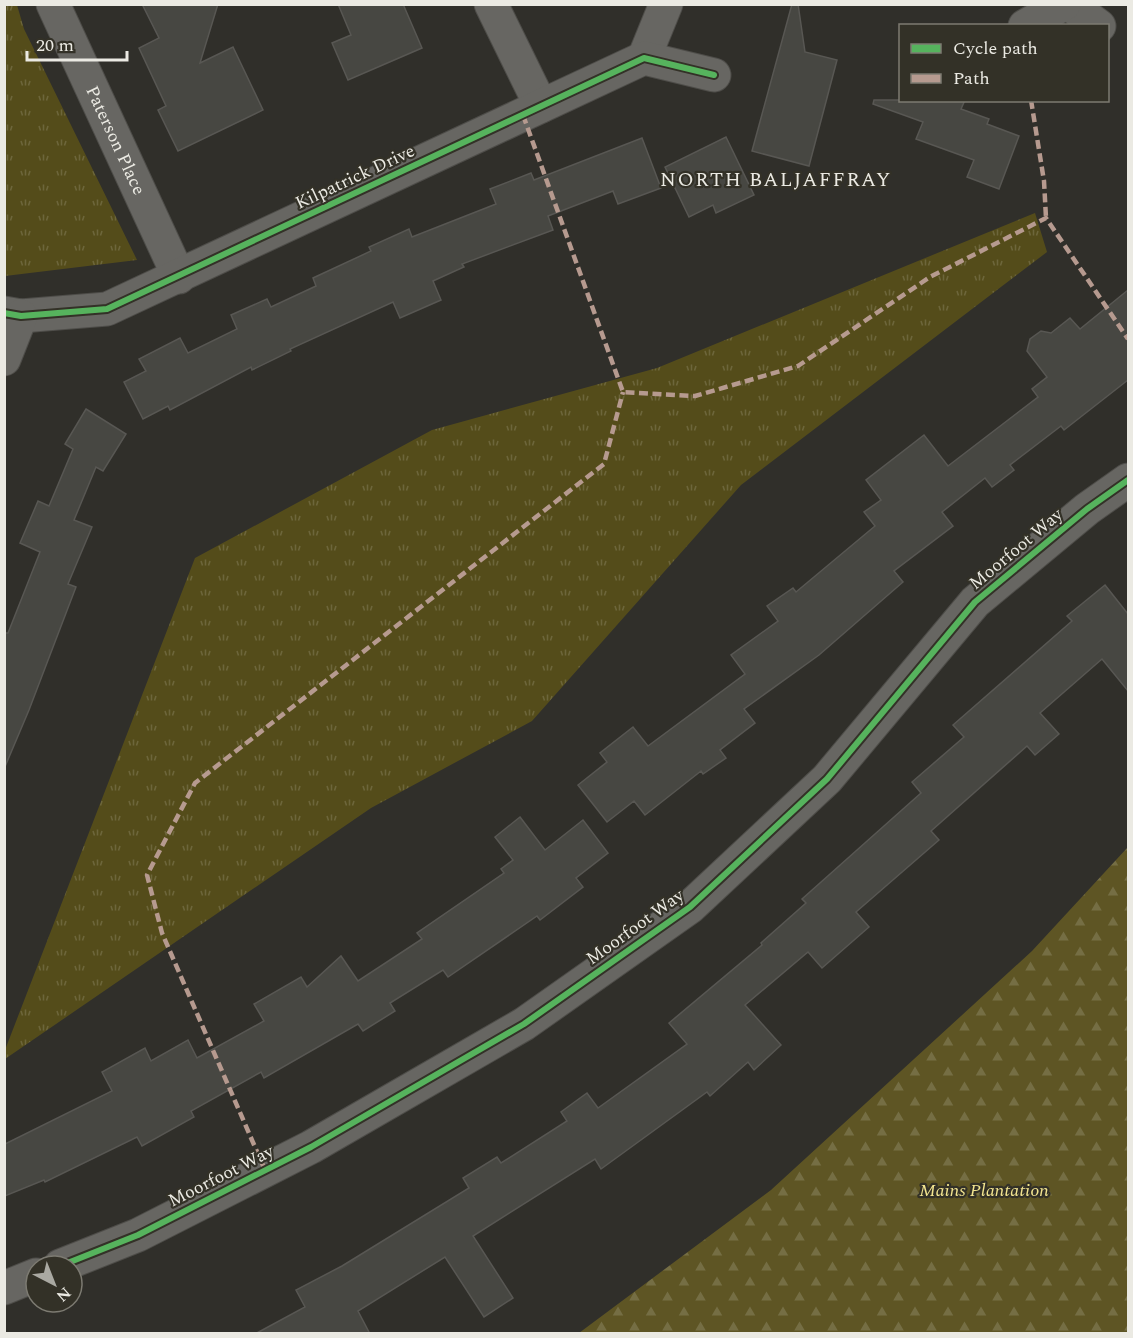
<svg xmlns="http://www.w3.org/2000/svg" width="1133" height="1338" font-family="Spectral,serif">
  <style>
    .grass { fill: url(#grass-tufts) }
    .forest { fill: url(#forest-firs) }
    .building { fill: #474742; stroke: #585753; stroke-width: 1.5 }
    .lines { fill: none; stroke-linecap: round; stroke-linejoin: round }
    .minor-casing { stroke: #4e4d49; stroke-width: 35 }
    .minor { stroke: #676662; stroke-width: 33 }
    .quiet { stroke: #b69a8f; stroke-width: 4.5; stroke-dasharray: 9 4.5; stroke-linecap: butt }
    .cycleway-casing { stroke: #333127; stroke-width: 10 }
    .cycleway { stroke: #56b35d; stroke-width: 6 }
    .labels { text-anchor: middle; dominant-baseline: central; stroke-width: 4.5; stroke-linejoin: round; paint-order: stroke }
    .street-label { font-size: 18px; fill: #ebeae3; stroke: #333127 }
    .park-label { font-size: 18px; font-style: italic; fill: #f3e590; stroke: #333127 }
    .neighbourhood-label { font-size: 20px; letter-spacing: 1.5px; fill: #ebeae3; stroke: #333127 }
  </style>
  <defs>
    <pattern id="grass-tufts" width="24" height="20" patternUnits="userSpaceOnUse" patternTransform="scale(1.5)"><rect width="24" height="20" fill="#544c1a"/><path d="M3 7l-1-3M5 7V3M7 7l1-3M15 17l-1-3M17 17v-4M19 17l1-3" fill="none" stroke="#6d663b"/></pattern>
    <pattern id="forest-firs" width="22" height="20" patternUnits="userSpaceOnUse" patternTransform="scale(1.5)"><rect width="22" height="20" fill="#5e5524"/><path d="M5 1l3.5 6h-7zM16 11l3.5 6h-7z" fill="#756e44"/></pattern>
  </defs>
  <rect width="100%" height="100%" fill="#302f2a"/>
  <g class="grass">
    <path d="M4,5H17L24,29L137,260L5,276Z"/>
    <path d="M1035,213L1047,252L741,485L532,721L371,808L5,1059V1050L195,558L432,430L657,368Z"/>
  </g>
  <path class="forest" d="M1128,847V1333H579L771,1190L1032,951Z"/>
  <g class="building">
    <path d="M142,4H218L200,63L233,47L263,110L178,151L158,110L166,106L139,48L159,38Z"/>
    <path d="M338,4H403L422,48L348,80L332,43L351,35Z"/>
    <path d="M792,4H798L805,52L837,60L809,166L752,151Z"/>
    <path d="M874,100H965L961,109L989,119L987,124L1019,136L999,189L967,177L974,160L916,139L923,122L873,104Z"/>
    <path d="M726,137L754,195L716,213L713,205L689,217L665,167Z"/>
    <path d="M642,138L661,188L618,204L613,191L548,216L553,230L462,264L464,267L433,281L441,300L400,318L393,302L290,349L291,351L252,370L251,367L170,410L168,406L143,419L124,382L146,371L139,359L180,338L188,353L237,329L231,315L267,299L271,307L316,286L313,278L371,251L369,247L409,229L412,237L496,204L490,189L531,173L534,180Z"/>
    <path d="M1128,290V380L1064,430L1061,426L1010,465L1014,470L992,487L985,478L942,512L953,526L894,571L903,582L819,655L744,709L755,723L720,750L726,758L703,774L701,771L645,815L634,801L607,822L578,785L607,762L600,753L633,727L648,746L745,674L731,655L778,621L767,606L793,588L796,592L875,526L864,512L881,500L866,480L924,435L948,466L1038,397L1032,389L1047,377L1027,351L1030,339L1041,331L1051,333L1070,318L1080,329Z"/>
    <path d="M86,409L126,434L103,471L96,467L74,520L92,527L68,584L76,587L29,710L4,769V633H8L40,552L20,543L38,501L49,506L73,449L65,444Z"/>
    <path d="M1105,585L1128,614V691L1102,659L1040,713L1059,734L1035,755L1027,746L931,831L939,840L856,912L869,927L822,968L808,952L745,1005L781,1045L754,1070L748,1062L710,1096L707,1092L601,1169L595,1159L473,1236L513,1298L484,1317L445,1257L358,1311L370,1334H255L305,1307L296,1290L342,1266L469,1188L463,1178L497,1157L501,1163L567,1121L561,1112L587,1093L598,1108L687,1044L669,1023L762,945L761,943L806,903L802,899L921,793L912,782L964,737L953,725L1072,621L1067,616Z"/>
    <path d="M520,817L545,850L583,820L608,853L576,878L583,887L540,920L537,916L448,977L443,970L390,1003L395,1011L363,1031L358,1024L264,1078L261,1072L191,1111L194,1117L142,1146L137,1137L45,1182L44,1180L5,1196V1144L112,1091L102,1072L145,1048L151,1061L188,1040L197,1058L264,1021L254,1004L301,977L307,987L341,956L358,981L422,939L417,933L504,873L501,869L513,860L495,837Z"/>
  </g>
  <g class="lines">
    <g class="minor-casing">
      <g id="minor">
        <path id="s1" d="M53,4L179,277"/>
        <path d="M491,4L541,106"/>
        <path d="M1069,4L1099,26"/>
        <path d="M1025,26L1064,4"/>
        <path d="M644,58L666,4"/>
        <path d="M4,313L21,316L107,309L644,58L714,75"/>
        <path d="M4,359L21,316"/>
        <path d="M60,1266L138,1235L311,1147L524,1024L690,907L827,779L975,602L1087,509L1128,480"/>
        <path d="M4,1288L36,1275"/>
      </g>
    </g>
    <use href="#minor" class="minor"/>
    <g class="quiet">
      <path d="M1031,100L1044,181L1046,218"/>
      <path d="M523,115L623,392L695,396L798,366L930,277L1046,218L1128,339"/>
      <path d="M265,1170L162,933L147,875L195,783L604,464L623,392"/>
    </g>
    <g class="cycleway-casing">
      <g id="cycleway">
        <path d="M4,313L21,316L107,309L644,58L714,75"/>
        <path d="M60,1266L138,1235L311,1147L524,1024L690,907L827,779L975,602L1087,509L1128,480"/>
      </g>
    </g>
    <use href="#cycleway" class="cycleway"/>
  </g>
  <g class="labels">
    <g class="street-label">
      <text stroke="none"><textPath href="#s1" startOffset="150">Paterson Place</textPath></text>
      <text transform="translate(355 177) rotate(-25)">Kilpatrick Drive</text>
      <text transform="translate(1016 549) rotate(-40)">Moorfoot Way</text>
      <text transform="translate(635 927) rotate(-36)">Moorfoot Way</text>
      <text transform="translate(221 1176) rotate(-27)">Moorfoot Way</text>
    </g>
    <g class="park-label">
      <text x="984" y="1190">Mains Plantation</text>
    </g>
    <g class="neighbourhood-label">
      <text x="776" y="180">NORTH BALJAFFRAY</text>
    </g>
  </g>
  <rect width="1133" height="1338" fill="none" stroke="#ebeae3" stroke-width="12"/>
  <rect x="899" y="24" width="210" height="78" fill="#333127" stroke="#7d7b72" stroke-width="1.5"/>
  <rect x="911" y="44" width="30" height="9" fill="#56b35d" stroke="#7d7b72" stroke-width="1.5"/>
  <text x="953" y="54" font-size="18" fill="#ebeae3">Cycle path</text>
  <rect x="911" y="74" width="30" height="9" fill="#b69a8f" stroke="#7d7b72" stroke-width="1.5"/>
  <text x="953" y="84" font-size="18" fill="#ebeae3">Path</text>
  <g transform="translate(54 1284) rotate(138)"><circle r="28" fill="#333127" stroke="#7d7b72" stroke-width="1.5"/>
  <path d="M0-4.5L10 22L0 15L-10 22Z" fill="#aaa9a2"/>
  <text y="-9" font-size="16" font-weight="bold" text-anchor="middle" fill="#ebeae3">N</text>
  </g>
  <path d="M27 51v9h100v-9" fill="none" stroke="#ebeae3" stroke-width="3"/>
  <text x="36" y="51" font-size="18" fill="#ebeae3" stroke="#333127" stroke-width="4.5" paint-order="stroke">20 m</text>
</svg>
